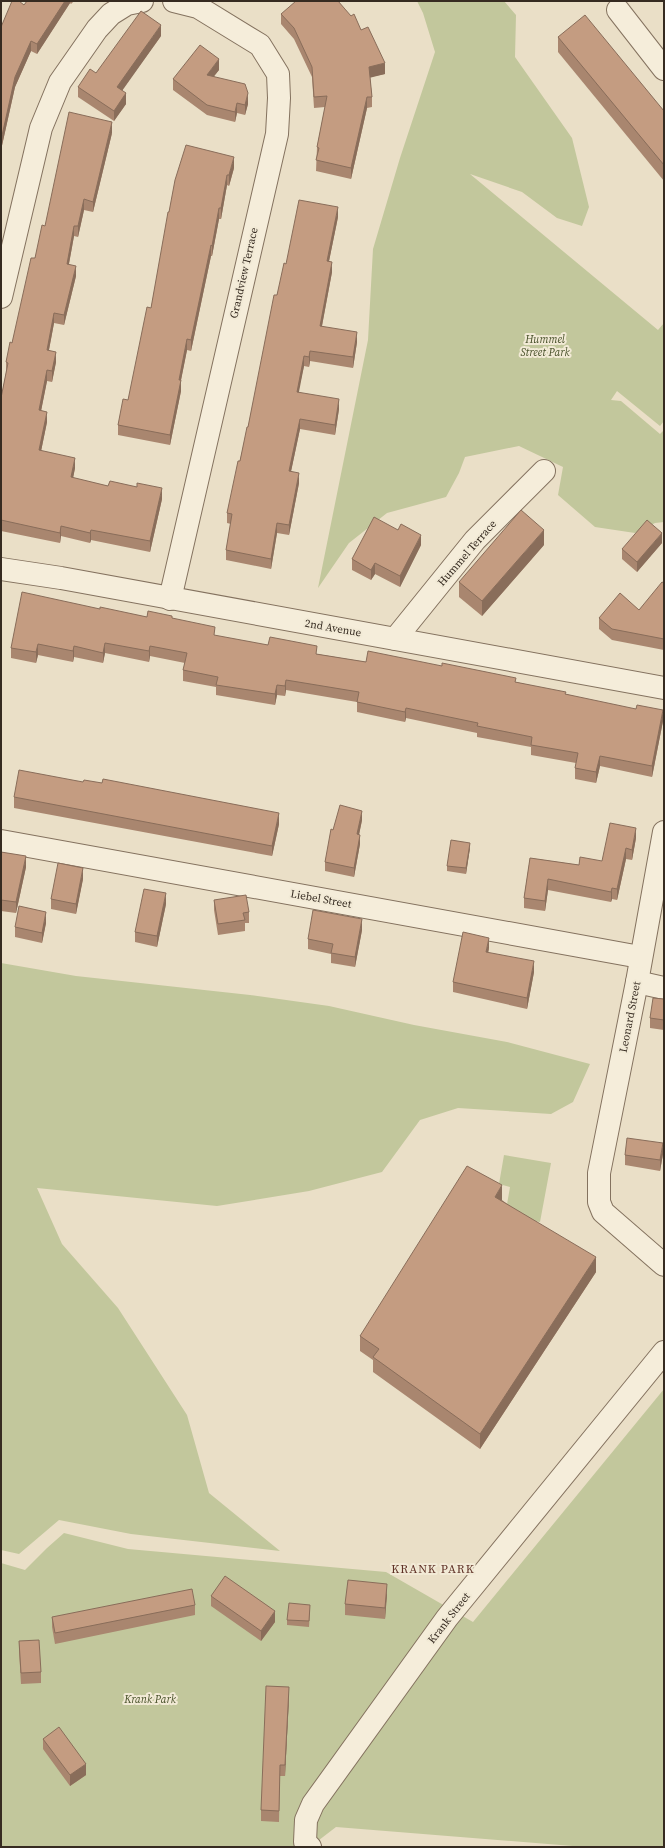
<svg xmlns="http://www.w3.org/2000/svg" width="665" height="1848" font-family="'Source Serif 4',serif">
  <style>
    .green { fill: #c2c79c }
    .lines { fill: none; stroke-linecap: round; stroke-linejoin: round }
    .minor-casing { stroke: #84725f; stroke-width: 24 }
    .tertiary-casing { stroke: #84725f; stroke-width: 24 }
    .minor { stroke: #f5edda; stroke-width: 22 }
    .tertiary { stroke: #f5edda; stroke-width: 22 }
    .wall { fill: #a9866f }
    .shaded-wall { fill: #896d5a }
    .building { fill: #c49c81; stroke: #896d5a }
    .labels { text-anchor: middle; dominant-baseline: central; stroke-width: 4; stroke-linejoin: round; paint-order: stroke }
    .street-label { font-size: 11px; fill: #362b21; stroke: #f2ead6 }
    .park-label { font-size: 11px; font-style: italic; fill: #475029; stroke: #f2ead6 }
    .neighbourhood-label { font-size: 12px; letter-spacing: 1px; fill: #5e3025; stroke: #f2ead6 }
  </style>
  <rect width="100%" height="100%" fill="#eadfc7"/>
  <g class="green">
    <path d="M417,1H504L516,15L515,57L572,138L589,207L582,226L557,218L522,192L470,174L658,330L664,323V421L660,426L617,391L611,400L621,401L660,434L664,430V522L655,523L635,533L595,527L558,495L563,467L519,446L465,457L459,473L446,497L387,513L349,543L318,588L368,340L373,249L400,158L435,52L423,13Z"/>
    <path d="M1,963L76,976L250,995L329,1006L414,1025L507,1042L590,1064L573,1102L551,1114L458,1108L420,1120L382,1172L309,1191L217,1206L37,1188L62,1244L118,1308L187,1415L209,1493L280,1551L131,1534L59,1520L19,1554L1,1550Z"/>
    <path d="M504,1155L551,1163L540,1222L505,1216L510,1187L499,1184Z"/>
    <path d="M664,1389V1847H585L336,1827L310,1847H1V1563L25,1570L47,1548L64,1533L128,1549L386,1572L473,1622Z"/>
  </g>
  <g class="lines">
    <g class="minor-casing">
      <g id="minor">
        <path d="M618,10L664,69"/>
        <path d="M1,297L41,128L60,82L97,29L111,14L127,4L142,1"/>
        <path d="M170,599L277,134L279,98L278,74L260,45L198,7L174,1"/>
        <path d="M395,639L475,540L544,471"/>
        <path d="M664,832L637,982L599,1173V1202L603,1212L664,1265"/>
        <path d="M1,841L640,957"/>
        <path d="M637,982L664,988"/>
        <path d="M310,1847L305,1842L306,1820L313,1804L447,1618L664,1352"/>
      </g>
    </g>
    <g class="tertiary-casing">
      <path id="tertiary" d="M1,569L61,578L664,688"/>
    </g>
    <use href="#minor" class="minor"/>
    <use href="#tertiary" class="tertiary"/>
  </g>
  <g class="wall">
    <path d="M27,1H74L71,4L70,3L37,54L31,51L15,87L1,150V27L24,5Z"/>
    <path d="M281,14L361,30L385,74L370,77L372,97V107L367,108L351,179L316,171L317,147L325,107L314,108L312,77L294,39L281,24Z"/>
    <path d="M161,36L122,90L126,104L114,121L78,97V87L96,73Z"/>
    <path d="M558,37L664,111V181L558,52Z"/>
    <path d="M219,70L214,76L248,104L245,115L237,113L235,122L207,115L173,90V79Z"/>
    <path d="M112,133L93,212L84,210L78,237L74,236L69,264L76,276L64,325L54,323L49,350L56,362L52,382L47,381L41,411L47,422L41,451L75,468L73,478L162,499L150,552L91,540L90,543L61,536L60,543L1,531V398L6,373V362L12,343L35,258L45,226Z"/>
    <path d="M234,168L229,186L227,185L221,219H219L212,256H211L191,351L187,350L181,380V391L170,445L118,435V425L128,400L151,308L169,212Z"/>
    <path d="M338,217L329,261L332,272L322,326L357,342L353,368L310,361L309,367L304,366L298,392L339,409L335,435L300,429L291,471L299,483L289,535L277,533L271,569L226,560V550L231,524L227,523V513L248,427L277,295L286,264Z"/>
    <path d="M662,543L637,572L622,559V549Z"/>
    <path d="M421,545L400,587L375,574L371,580L352,570V559Z"/>
    <path d="M544,545L482,616L459,597V582Z"/>
    <path d="M664,583V650L612,640L599,629V618L639,610Z"/>
    <path d="M100,609L147,617L172,618L215,636L317,654L366,662L516,682L566,694L663,721L652,777L600,766L596,783L575,779V768L576,763L531,755V747L477,737V733L406,718L405,722L357,712V702L286,690L285,696L277,695L275,705L216,695V687L183,681V670L185,663L150,656L149,662L105,653L103,663L74,657L73,662L38,655L36,663L11,658V648Z"/>
    <path d="M14,797L279,824L272,856L14,808Z"/>
    <path d="M362,820L359,835L360,844L354,877L325,871V862L333,830Z"/>
    <path d="M636,838L632,860L626,859L617,900L612,899L611,902L548,890L545,911L524,908V898L530,858L579,865L602,861Z"/>
    <path d="M470,848L466,874L447,871V866Z"/>
    <path d="M1,852L26,867L16,913L1,911Z"/>
    <path d="M83,879L76,914L51,909V899Z"/>
    <path d="M214,900L249,912V923H245V931L218,935L214,910Z"/>
    <path d="M166,904L157,947L135,942V932Z"/>
    <path d="M46,923L42,943L15,937V927Z"/>
    <path d="M362,930L355,967L331,963V954L308,949V939Z"/>
    <path d="M489,948L488,953L534,972L527,1009L453,992V982Z"/>
    <rect x="663" y="951" width="1" height="11"/>
    <path d="M664,999V1030L650,1028V1018Z"/>
    <path d="M663,1154L660,1171L625,1165V1155Z"/>
    <path d="M502,1200L596,1272L480,1449L373,1372V1360L360,1351V1336Z"/>
    <path d="M387,1594L385,1619L345,1615V1604Z"/>
    <path d="M211,1596L275,1622L261,1641L211,1606Z"/>
    <path d="M195,1605V1615L55,1644L52,1627V1617Z"/>
    <path d="M310,1610L309,1627L287,1625V1620Z"/>
    <path d="M19,1641L41,1672V1683L21,1684L19,1651Z"/>
    <path d="M289,1697L285,1776H280L279,1822L261,1821V1810Z"/>
    <path d="M43,1739L86,1775L70,1786L43,1749Z"/>
  </g>
  <g class="shaded-wall">
    <path d="M65,1H70V3L37,54V44Z"/>
    <path d="M161,25V36L117,98V87Z"/>
    <path d="M31,41V51L15,87L1,150V140L15,77Z"/>
    <path d="M219,59V70L207,85V75Z"/>
    <path d="M385,63V74L369,78V67Z"/>
    <path d="M126,93V104L114,121V111Z"/>
    <path d="M248,93V104L245,115V105Z"/>
    <path d="M367,97V108L351,179V168Z"/>
    <path d="M237,103V113L235,122V112Z"/>
    <path d="M112,122V133L93,212V202Z"/>
    <path d="M234,157V168L229,186V175Z"/>
    <path d="M227,175V185L221,219V208Z"/>
    <path d="M84,199V210L78,237V226Z"/>
    <path d="M338,207V217L327,271V261Z"/>
    <path d="M219,208V219L212,256V246Z"/>
    <path d="M74,226V236L67,274V264Z"/>
    <path d="M211,245V256L191,351V340Z"/>
    <path d="M332,262V272L320,336V326Z"/>
    <path d="M76,266V276L64,325V315Z"/>
    <path d="M54,313V323L47,360V350Z"/>
    <path d="M357,332V342L353,368V357Z"/>
    <path d="M187,339V350L179,390V380Z"/>
    <path d="M310,351V361L309,367V357Z"/>
    <path d="M56,352V362L52,382V371Z"/>
    <path d="M304,356V366L297,402V392Z"/>
    <path d="M47,370V381L39,421V410Z"/>
    <path d="M181,380V391L170,445V435Z"/>
    <path d="M339,399V409L335,435V425Z"/>
    <path d="M47,412V422L39,461V450Z"/>
    <path d="M300,419V429L289,481V471Z"/>
    <path d="M75,458V468L71,488V477Z"/>
    <path d="M299,473V483L289,535V525Z"/>
    <path d="M162,488V499L150,552V541Z"/>
    <path d="M277,523V533L271,569V559Z"/>
    <path d="M61,526V536L60,543V533Z"/>
    <path d="M91,530V540L90,543V533Z"/>
    <path d="M544,530V545L482,616V601Z"/>
    <path d="M662,533V543L637,572V562Z"/>
    <path d="M421,535V545L400,587V576Z"/>
    <path d="M375,563V574L371,580V570Z"/>
    <path d="M105,643V653L103,663V653Z"/>
    <path d="M38,644V655L36,663V652Z"/>
    <path d="M74,646V657L73,662V651Z"/>
    <path d="M150,646V656L149,662V651Z"/>
    <path d="M286,680V690L285,696V686Z"/>
    <path d="M277,685V695L275,705V694Z"/>
    <path d="M406,708V718L405,722V712Z"/>
    <path d="M663,710V721L652,777V766Z"/>
    <path d="M600,756V766L596,783V772Z"/>
    <path d="M362,811V820L357,844V834Z"/>
    <path d="M279,813V824L272,856V846Z"/>
    <path d="M636,828V838L632,860V850Z"/>
    <path d="M360,835V844L354,877V868Z"/>
    <path d="M470,843V848L466,874V868Z"/>
    <path d="M626,848V859L617,900V889Z"/>
    <path d="M26,856V867L16,913V902Z"/>
    <path d="M83,868V879L76,914V904Z"/>
    <path d="M548,879V890L545,911V901Z"/>
    <path d="M612,888V899L611,902V892Z"/>
    <path d="M166,893V904L157,947V936Z"/>
    <path d="M46,912V923L42,943V933Z"/>
    <path d="M362,919V930L355,967V957Z"/>
    <path d="M489,938V948L486,963V952Z"/>
    <path d="M534,961V972L527,1009V998Z"/>
    <path d="M663,1143V1154L660,1171V1160Z"/>
    <path d="M502,1185V1200L495,1212V1197Z"/>
    <path d="M596,1257V1272L480,1449V1434Z"/>
    <path d="M387,1584V1594L385,1619V1608Z"/>
    <path d="M275,1611V1622L261,1641V1631Z"/>
    <path d="M289,1687V1697L285,1776V1765Z"/>
    <path d="M86,1764V1775L70,1786V1775Z"/>
  </g>
  <g class="building">
    <path d="M12,1H19L24,5L27,1H65L37,44L31,41L15,77L1,140V27Z"/>
    <path d="M296,1H338L351,16L354,14L361,30L368,27L385,63L369,67L372,97H367L351,168L316,160L319,148L317,147L327,96L314,97L312,67L294,28L281,14Z"/>
    <path d="M141,11L161,25L117,87L126,93L114,111L78,87L90,69L96,73Z"/>
    <path d="M585,15L664,111V165L558,37Z"/>
    <path d="M200,45L219,59L207,75L245,84L248,93L245,105L237,103L235,112L207,105L173,79Z"/>
    <path d="M69,112L112,122L93,202L84,199L78,226H74L67,264L76,266L64,315L54,313L47,350L56,352L52,371L47,370L39,410L47,412L39,450L75,458L71,477L108,486L110,481L137,487V483L162,488L150,541L91,530L90,533L61,526L60,533L1,520V398L8,363L6,362L10,342L12,343L31,258H35L42,225L45,226Z"/>
    <path d="M186,145L234,157L229,175H227L221,208H219L212,246L211,245L191,340L187,339L179,380H181L170,435L118,425L123,399L128,400L147,307L151,308L168,212H169L175,180Z"/>
    <path d="M299,200L338,207L327,261L332,262L320,326L357,332L353,357L310,351L309,357L304,356L297,392L339,399L335,425L300,419L289,471L299,473L289,525L277,523L271,559L226,550L232,514L227,513L238,461H240L247,427H248L274,295H277L284,263L286,264Z"/>
    <path d="M521,510L544,530L482,601L459,582Z"/>
    <path d="M374,517L398,530L401,524L421,535L400,576L375,563L371,570L352,559Z"/>
    <path d="M647,520L662,533L637,562L622,549Z"/>
    <path d="M662,582L664,583V639L612,629L599,618L620,593L639,610Z"/>
    <path d="M22,592L100,609V607L147,617L148,611L172,616V618L215,627L214,635L268,645L270,637L317,646L316,654L366,662L368,651L442,666V663L516,678L515,682L566,692L565,694L636,709L637,705L663,710L652,766L600,756L596,772L575,768L578,753L531,745L532,737L477,726L478,723L406,708L405,712L357,702L359,692L286,680L285,686L277,685L275,694L216,685L218,677L183,670L187,653L150,646L149,651L105,643L103,653L74,646L73,651L38,644L36,652L11,648Z"/>
    <path d="M19,770L83,782L84,780L102,783L103,779L279,813L272,846L14,797Z"/>
    <path d="M340,805L362,811L357,834L360,835L354,868L325,862L331,829L333,830Z"/>
    <path d="M610,823L636,828L632,850L626,848L617,889L612,888L611,892L548,879L545,901L524,898L530,858L579,865L580,857L602,861Z"/>
    <path d="M451,840L470,843L466,868L447,866Z"/>
    <path d="M1,852L26,856L16,902L1,900Z"/>
    <path d="M58,863L83,868L76,904L51,899Z"/>
    <path d="M144,889L166,893L157,936L135,932Z"/>
    <path d="M246,895L249,912L243,913L245,920L218,924L214,900Z"/>
    <path d="M19,906L46,912L42,933L15,927Z"/>
    <path d="M313,910L362,919L355,957L331,953L333,944L308,939Z"/>
    <path d="M463,932L489,938L486,952L534,961L527,998L453,982Z"/>
    <path d="M653,998L664,999V1020L650,1018Z"/>
    <path d="M627,1138L663,1143L660,1160L625,1155Z"/>
    <path d="M467,1166L502,1185L495,1197L596,1257L480,1434L373,1357L379,1349L360,1336Z"/>
    <path d="M225,1576L275,1611L261,1631L211,1596Z"/>
    <path d="M348,1580L387,1584L385,1608L345,1604Z"/>
    <path d="M192,1589L195,1605L55,1633L52,1617Z"/>
    <path d="M289,1603L310,1605L309,1621L287,1620Z"/>
    <path d="M39,1640L41,1672L21,1673L19,1641Z"/>
    <path d="M266,1686L289,1687L285,1765H280L279,1811L261,1810Z"/>
    <path d="M59,1727L86,1764L70,1775L43,1739Z"/>
  </g>
  <g class="labels">
    <g class="street-label">
      <text transform="translate(244 273) rotate(-77)">Grandview Terrace</text>
      <text transform="translate(467 553) rotate(-49)">Hummel Terrace</text>
      <text transform="translate(333 628) rotate(10)">2nd Avenue</text>
      <text transform="translate(321 899) rotate(10)">Liebel Street</text>
      <text transform="translate(630 1017) rotate(-79)">Leonard Street</text>
      <text transform="translate(449 1618) rotate(-52)">Krank Street</text>
    </g>
    <g class="park-label">
      <text x="545" y="339">Hummel<tspan x="545" dy="13">Street Park</tspan></text>
      <text x="150" y="1699">Krank Park</text>
    </g>
    <g class="neighbourhood-label">
      <text x="433" y="1569">KRANK PARK</text>
    </g>
  </g>
  <rect width="665" height="1848" fill="none" stroke="#362b21" stroke-width="4"/>
</svg>
